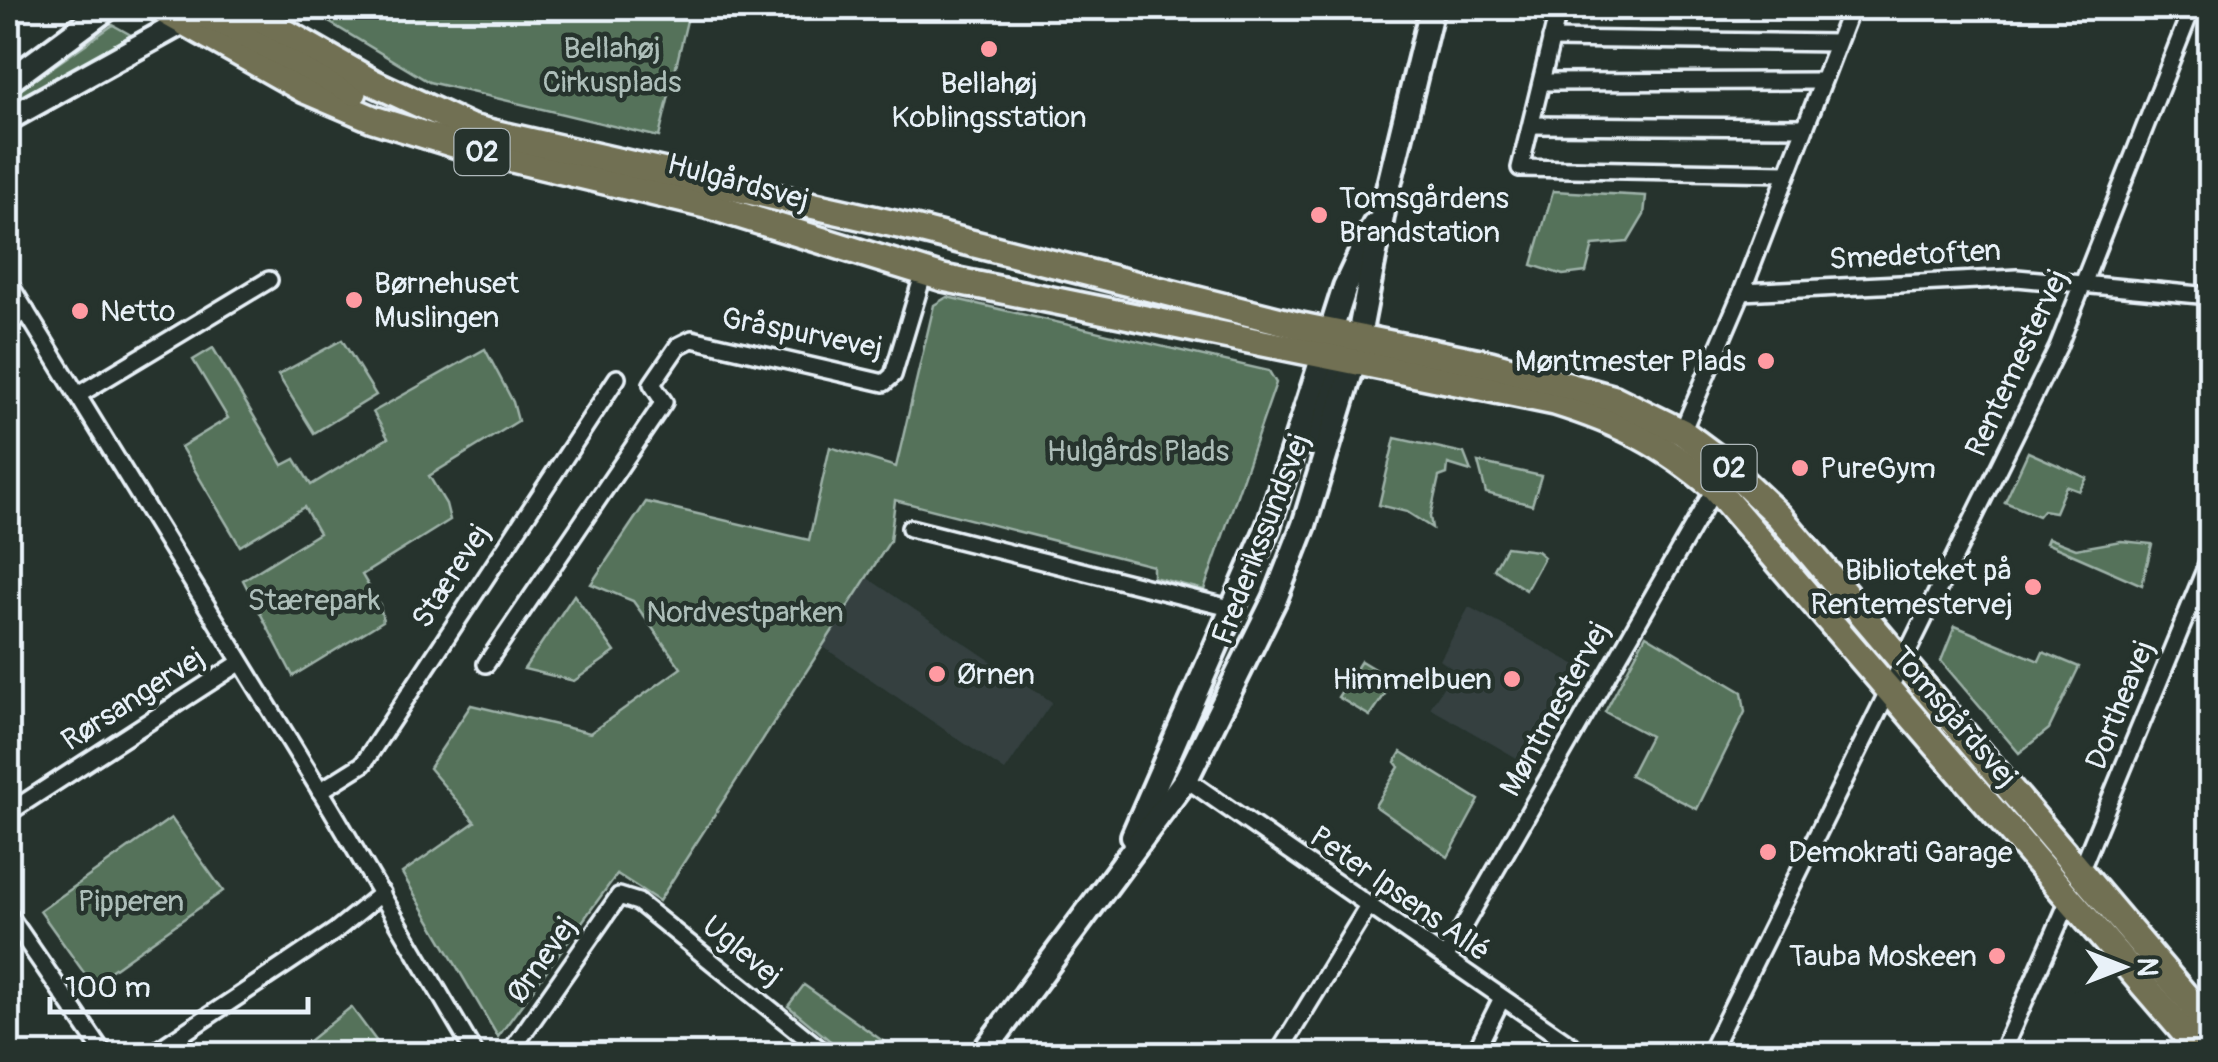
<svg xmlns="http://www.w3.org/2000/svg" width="2218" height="1062" font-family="Pangolin,sans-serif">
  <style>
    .built { fill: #344040 }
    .green { fill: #54725a; stroke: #9eb2a9; stroke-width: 2.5 }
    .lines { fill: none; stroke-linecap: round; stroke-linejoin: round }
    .street-casing { stroke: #e8f1f8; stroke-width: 22 }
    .secondary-casing { stroke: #e8f1f8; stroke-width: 30 }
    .primary-casing { stroke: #e8f1f8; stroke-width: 32 }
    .street { stroke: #26332d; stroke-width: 15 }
    .secondary { stroke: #26332d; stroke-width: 22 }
    .primary { stroke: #716f52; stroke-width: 25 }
    .poi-dot { fill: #ff9aa2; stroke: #26332d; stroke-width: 4 }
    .labels { text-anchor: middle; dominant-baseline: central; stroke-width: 9; stroke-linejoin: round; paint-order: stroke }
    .shield { fill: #26332d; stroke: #aeb8bb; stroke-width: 2.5 }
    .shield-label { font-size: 28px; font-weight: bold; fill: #e8f1f8 }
    .park-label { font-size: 30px; fill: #adbeb9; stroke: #26332d }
    .poi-label { font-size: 30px; fill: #e8f1f8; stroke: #26332d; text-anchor: start }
    .street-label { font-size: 30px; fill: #e8f1f8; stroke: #26332d }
  </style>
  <rect width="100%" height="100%" fill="#26332d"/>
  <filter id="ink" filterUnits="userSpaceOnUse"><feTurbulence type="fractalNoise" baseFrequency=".01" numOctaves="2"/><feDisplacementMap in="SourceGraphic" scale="20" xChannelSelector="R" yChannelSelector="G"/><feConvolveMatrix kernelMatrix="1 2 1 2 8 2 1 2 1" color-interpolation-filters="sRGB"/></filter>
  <g filter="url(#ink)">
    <g class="built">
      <path d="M866,577L1052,702L1005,771L822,646Z"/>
      <path d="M1469,607L1582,668L1570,689L1576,694L1536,769L1430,708L1454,670L1440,660Z"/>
    </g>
    <g class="green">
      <path d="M331,8H690L659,137L429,82L329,22Z"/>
      <path d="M113,25L131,35L8,106V98Z"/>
      <path d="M1553,191L1646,196L1644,215L1628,242L1593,245L1586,272L1563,275L1532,265Z"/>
      <path d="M947,297L1269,371L1276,383L1204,590L1153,577V566L895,500L890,541L659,901L617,874L498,1037L402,873L475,822L429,768L471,705L590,733L681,668L633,601L591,584L646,502L809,540L830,447L896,467L934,305Z"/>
      <path d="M342,340L376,395L314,433L278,375Z"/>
      <path d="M213,348L283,465L295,459L311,485L388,438L373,412L485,349L513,402L518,421L429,476L446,504L450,520L362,575L380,605L383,621L293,676L243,580L319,533L304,507L240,546L181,447L228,418L193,360Z"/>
      <path d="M1395,438L1464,453L1471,471L1448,464L1447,474L1439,477L1430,517L1432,528L1407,512L1379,505Z"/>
      <path d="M2028,452L2087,478L2079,491L2066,486L2055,512L2043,510L2038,516L2005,502Z"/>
      <path d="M1478,462L1541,476L1532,505L1486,493Z"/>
      <path d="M2048,538L2076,549L2121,541L2152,544L2142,585L2046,543Z"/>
      <path d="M1506,547L1537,551L1544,557L1526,590L1494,569Z"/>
      <path d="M574,595L615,652L574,681L524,669Z"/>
      <path d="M1955,626L2039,661L2043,652L2079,667L2049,729L2019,753L1941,661Z"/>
      <path d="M1646,635L1742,692L1745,712L1697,809L1630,775L1650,736L1605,712Z"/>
      <path d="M1361,661L1394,681L1370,716L1338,697Z"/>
      <path d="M1401,752L1479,800L1448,857L1375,806L1399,767L1395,762Z"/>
      <path d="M171,818L223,891L92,984L40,911Z"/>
      <path d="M804,985L901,1054H846L788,1006Z"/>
      <path d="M351,1007L386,1054H293Z"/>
    </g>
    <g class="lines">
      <g class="street-casing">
        <g id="street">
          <path d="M1559,8L1520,168L1785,173"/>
          <path d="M1551,39L1836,43"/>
          <path d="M1542,82L1821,81"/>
          <path d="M1531,125L1803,127"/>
          <path d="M8,282L332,810L475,1054"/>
          <path d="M1742,292L2017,278L2210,296"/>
          <path d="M8,323L26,311"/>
          <path d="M78,395L269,280"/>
          <path d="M1682,432L1742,292L1851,8"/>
          <path d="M910,528L1234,609"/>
          <path d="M486,664L664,402L652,384L678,346L692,339L884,383L893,375L924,272"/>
          <path d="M1186,779L1584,1054"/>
          <path d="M320,791L363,764L617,378"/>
          <path d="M8,813L238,664"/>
          <path d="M2080,872L2210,558"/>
          <path d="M8,914L104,1054"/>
          <path d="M1445,958L1715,488"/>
          <path d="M152,1054L334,932L382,893"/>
          <path d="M509,1054L619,896L638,902L826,1054"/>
          <path d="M1278,1054L1369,905"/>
          <path d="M1474,1054L1502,998"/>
          <path d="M1709,1054L2058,347L2192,8"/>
          <path d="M2001,1054L2069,900"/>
        </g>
      </g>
      <g class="secondary-casing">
        <g id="secondary">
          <path d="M8,82L108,8"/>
          <path d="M8,119L183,22"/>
          <path d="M1315,444L1338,359"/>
          <path d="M1133,836L1268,527L1345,287L1374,225"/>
          <path d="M982,1054L1186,779L1275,599L1304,525L1354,362L1385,201L1432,8"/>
        </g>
      </g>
      <g class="primary-casing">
        <g id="primary">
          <path d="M159,8L305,90L373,119L470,149L710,206L943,278L1555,402C1622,423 1661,443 1715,488L2203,1054"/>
          <path d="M186,8L227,24L354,92"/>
          <path d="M243,8L372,82L471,128L899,225L1301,326L1490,364L1615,399L1682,432L1721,461L1779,516L2210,1025"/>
        </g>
      </g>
      <use href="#street" class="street"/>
      <use href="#secondary" class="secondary"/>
      <use href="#primary" class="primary"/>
    </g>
  </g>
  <g class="poi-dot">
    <circle cx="989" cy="49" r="10"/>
    <circle cx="1319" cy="215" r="10"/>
    <circle cx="354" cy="300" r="10"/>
    <circle cx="80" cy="311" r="10"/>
    <circle cx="1766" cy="361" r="10"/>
    <circle cx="1800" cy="468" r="10"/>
    <circle cx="2033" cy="587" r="10"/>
    <circle cx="937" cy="674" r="10"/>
    <circle cx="1512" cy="679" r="10"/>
    <circle cx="1768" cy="852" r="10"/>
    <circle cx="1997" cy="956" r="10"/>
  </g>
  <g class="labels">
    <g class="shield">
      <rect x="454.5" y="129" width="55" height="46" rx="8"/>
      <rect x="1701.5" y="445" width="55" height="46" rx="8"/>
    </g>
    <g class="shield-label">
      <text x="482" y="152">O2</text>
      <text x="1729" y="468">O2</text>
    </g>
    <g class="park-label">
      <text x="612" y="48">Bellahøj<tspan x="612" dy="34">Cirkusplads</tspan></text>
      <text x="1138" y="451">Hulgårds Plads</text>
      <text x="314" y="600">Stærepark</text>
      <text x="745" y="612">Nordvestparken</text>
      <text x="131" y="901">Pipperen</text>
    </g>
    <g class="poi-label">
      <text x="989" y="83" text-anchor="middle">Bellahøj<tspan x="989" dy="34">Koblingsstation</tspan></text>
      <text x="1339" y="198">Tomsgårdens<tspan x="1339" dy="34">Brandstation</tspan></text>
      <text x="374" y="283">Børnehuset<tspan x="374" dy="34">Muslingen</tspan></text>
      <text x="100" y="311">Netto</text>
      <text x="1746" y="361" text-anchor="end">Møntmester Plads</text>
      <text x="1820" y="468">PureGym</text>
      <text x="2013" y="570" text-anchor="end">Biblioteket på<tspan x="2013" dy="34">Rentemestervej</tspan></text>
      <text x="957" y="674">Ørnen</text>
      <text x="1492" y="679" text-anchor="end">Himmelbuen</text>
      <text x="1788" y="852">Demokrati Garage</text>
      <text x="1977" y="956" text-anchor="end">Tauba Moskeen</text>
    </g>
    <g class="street-label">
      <text transform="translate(738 182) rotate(15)">Hulgårdsvej</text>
      <text transform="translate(1915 255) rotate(-3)">Smedetoften</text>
      <text transform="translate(802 333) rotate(11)">Gråspurvevej</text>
      <text transform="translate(2017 363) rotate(-65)">Rentemestervej</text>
      <text transform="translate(1261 539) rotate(-69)">Frederikssundsvej</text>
      <text transform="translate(451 576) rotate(-57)">Stærevej</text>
      <text transform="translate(133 699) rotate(-33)">Rørsangervej</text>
      <text transform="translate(2120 705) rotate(-68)">Dortheavej</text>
      <text transform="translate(1555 709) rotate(-61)">Møntmestervej</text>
      <text transform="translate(1954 717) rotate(49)">Tomsgårdsvej</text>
      <text transform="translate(1400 894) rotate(35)">Peter Ipsens Allé</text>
      <text transform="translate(742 951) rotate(39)">Uglevej</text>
      <text transform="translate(542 960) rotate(-55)">Ørnevej</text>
    </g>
  </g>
  <rect width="2218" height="1062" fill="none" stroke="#26332d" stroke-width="40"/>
  <rect x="20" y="20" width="2178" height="1022" fill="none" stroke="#e8f1f8" stroke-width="4" filter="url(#ink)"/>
  <g transform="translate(2123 967) rotate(90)" stroke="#26332d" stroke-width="8" paint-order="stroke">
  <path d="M0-8L18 38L0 25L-18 38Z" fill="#e8f1f8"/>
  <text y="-15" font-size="28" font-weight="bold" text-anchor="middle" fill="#e8f1f8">N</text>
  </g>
  <path d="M50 997v15h258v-15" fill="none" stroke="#e8f1f8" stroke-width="5"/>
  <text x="65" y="997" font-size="30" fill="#e8f1f8" stroke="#26332d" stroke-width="8" paint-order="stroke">100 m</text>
</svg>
